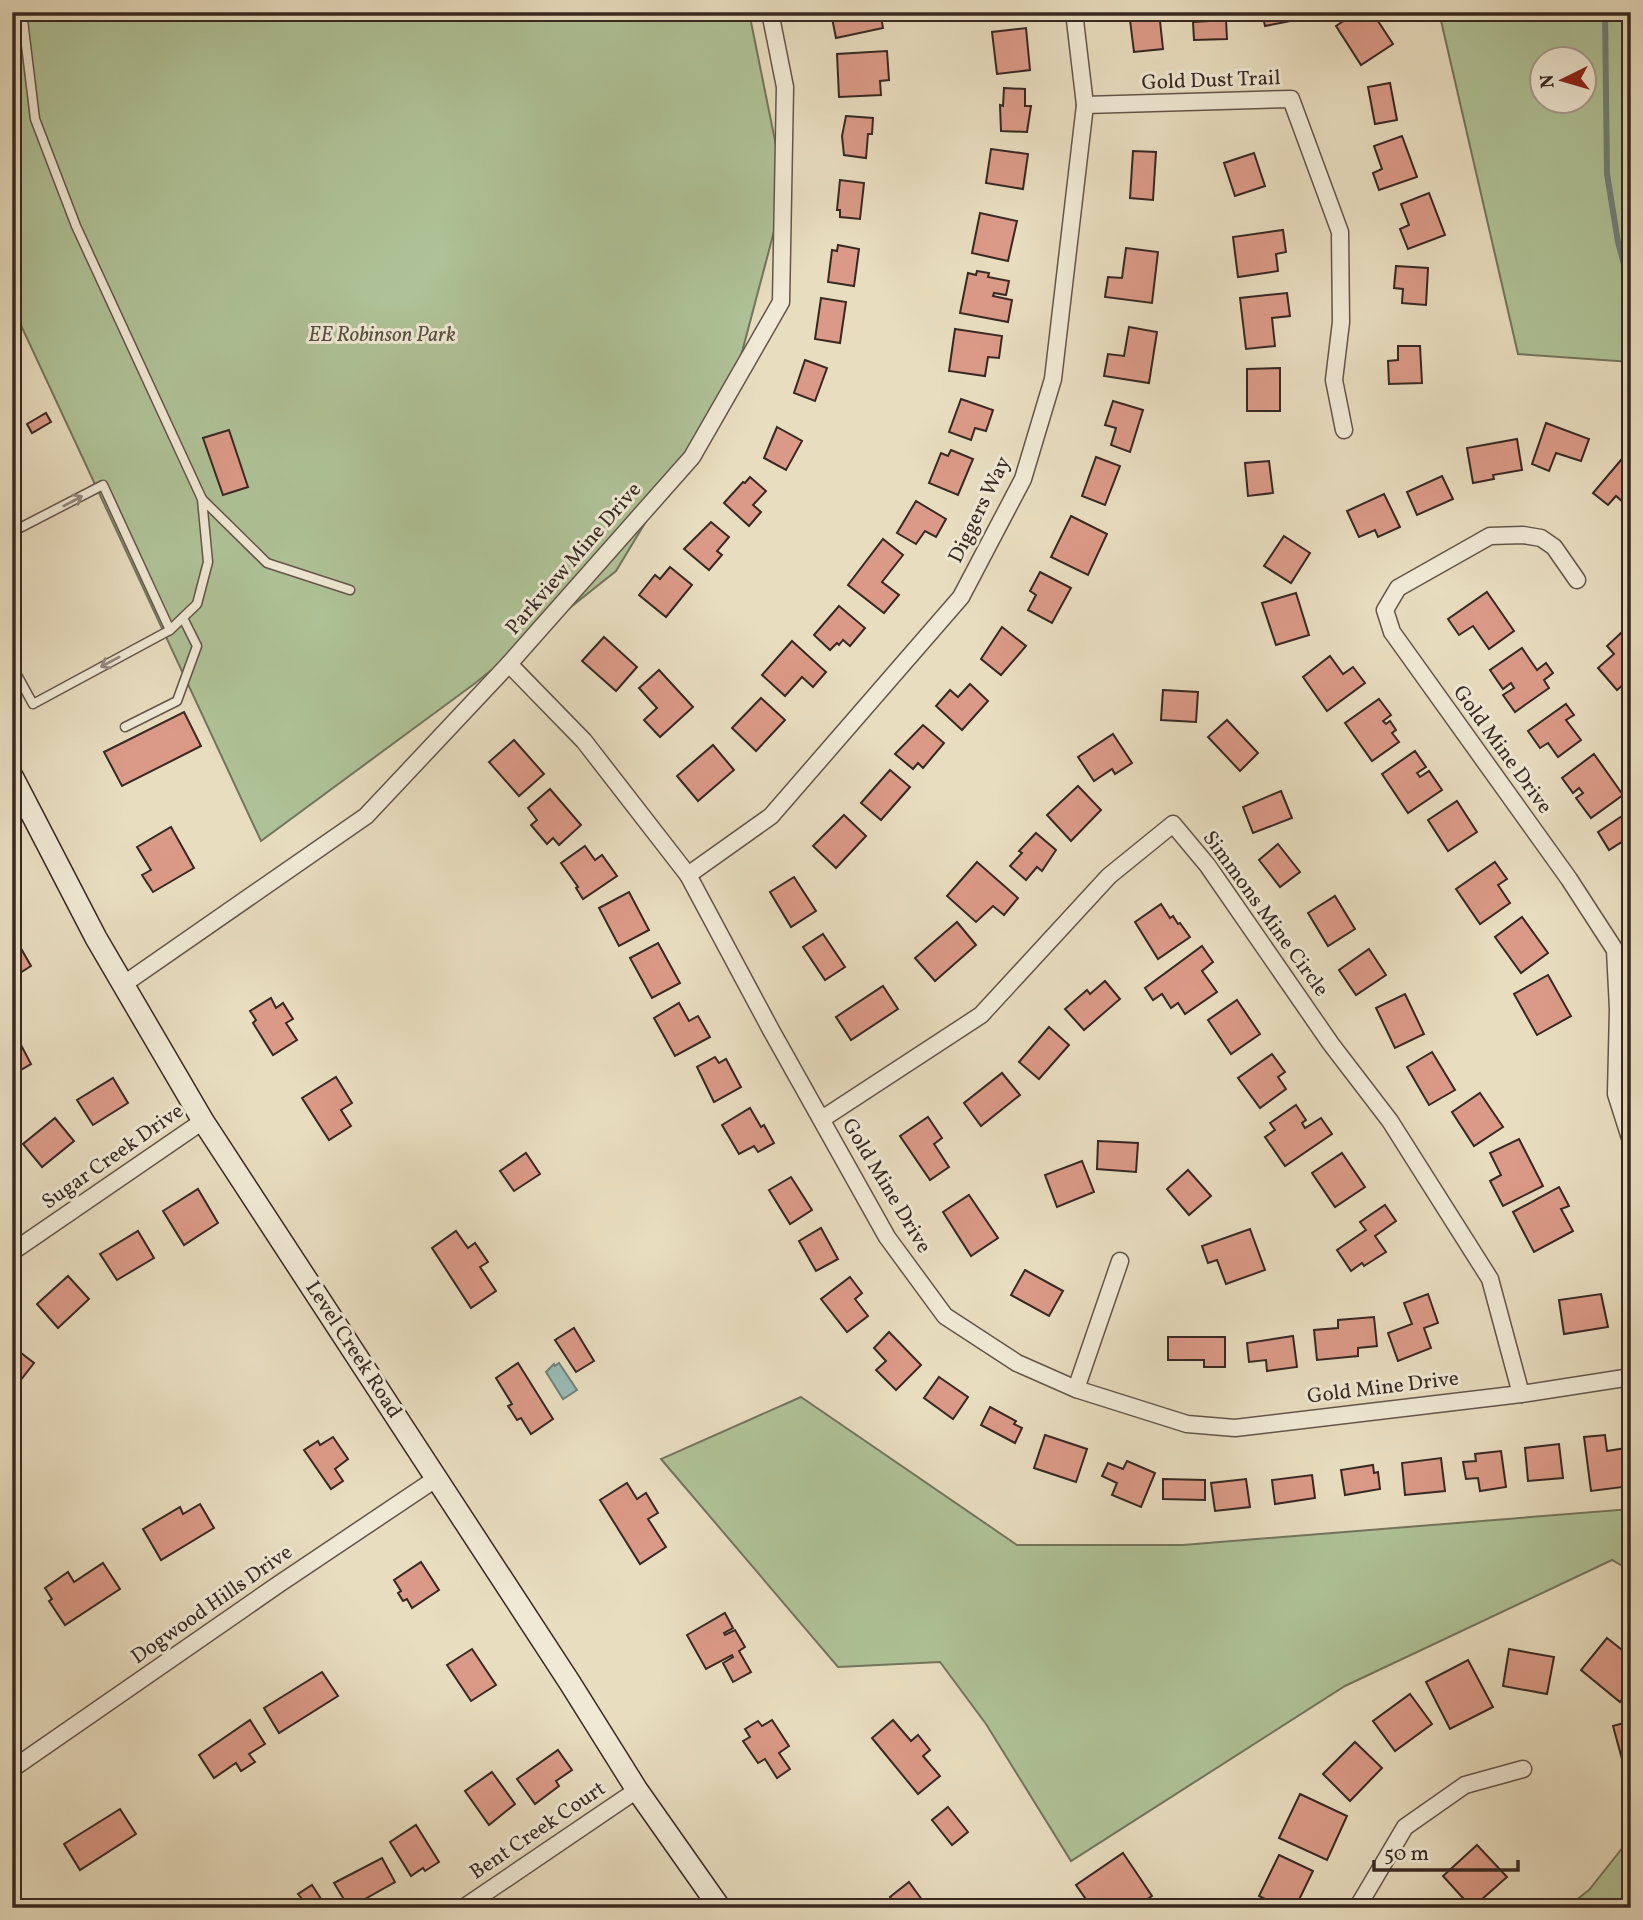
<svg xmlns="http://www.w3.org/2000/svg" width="1643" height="1920" font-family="Vollkorn,serif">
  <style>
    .green { fill: #afc297; stroke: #73755c; stroke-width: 2; fill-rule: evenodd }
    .water { fill: #98bbb6; stroke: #71807b; stroke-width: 2 }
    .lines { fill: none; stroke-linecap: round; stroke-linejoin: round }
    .stream { stroke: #71807b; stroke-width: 6 }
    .building { fill: #db9a87; stroke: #372822; stroke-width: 2 }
    .lane-casing { stroke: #635549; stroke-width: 11 }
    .street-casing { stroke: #635549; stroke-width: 19 }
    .secondary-casing { stroke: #372822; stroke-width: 24 }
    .lane { stroke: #f0e9d5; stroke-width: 8 }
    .street { stroke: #f0e9d5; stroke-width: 16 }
    .secondary { stroke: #f0e9d5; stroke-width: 21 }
    .oneway { stroke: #94887c }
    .labels { text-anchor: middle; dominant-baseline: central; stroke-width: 6; stroke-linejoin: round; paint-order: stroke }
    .street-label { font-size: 21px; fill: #372822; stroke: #f0e9d5 }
    .park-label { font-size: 21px; font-style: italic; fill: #554e3f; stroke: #f0e9d5 }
  </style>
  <rect width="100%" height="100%" fill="#e8ddbf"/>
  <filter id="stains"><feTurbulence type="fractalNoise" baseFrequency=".00286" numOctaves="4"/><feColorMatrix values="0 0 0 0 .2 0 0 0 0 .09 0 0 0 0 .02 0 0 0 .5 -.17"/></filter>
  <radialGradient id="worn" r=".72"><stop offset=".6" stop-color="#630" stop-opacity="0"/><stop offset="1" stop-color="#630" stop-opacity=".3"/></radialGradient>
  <g class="green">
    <path d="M12,12H749L785,190L737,371L616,571L474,684L261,841L12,306Z"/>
    <path d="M1439,12H1631V362L1518,354ZM1542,60H1584V102H1542Z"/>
    <path d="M801,1397L1017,1545H1183L1631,1509V1571L1612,1560L1345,1686L1071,1861L986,1724L940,1662L838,1667L661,1459Z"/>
    <path d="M1631,1837V1908H1566L1589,1890Z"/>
  </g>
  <path class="water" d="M559,1363L577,1390L563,1399L546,1372L554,1364L555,1366Z"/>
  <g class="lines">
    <path class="stream" d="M1605,12L1607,174L1618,242L1631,291"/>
  </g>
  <g class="building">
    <path d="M849,12H880L883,28L836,38L832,18Z"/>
    <path d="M1129,12H1159L1163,49L1134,52Z"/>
    <path d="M1262,12H1299L1301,19L1265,26Z"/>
    <path d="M1357,12H1372L1393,44L1361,65L1336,26Z"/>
    <path d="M1226,20L1227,39L1194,40L1193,22Z"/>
    <path d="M1026,28L1030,70L997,74L992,32Z"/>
    <path d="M887,51L889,80L880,81L881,95L839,97L837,54Z"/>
    <path d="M1390,83L1397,120L1375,124L1368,87Z"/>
    <path d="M1004,88L1025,89V106H1031L1027,132L1001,131L1000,105L1003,106Z"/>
    <path d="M846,116L873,118L872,134H868L866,158L844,155L842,136Z"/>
    <path d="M1402,136L1417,177L1379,190L1373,173L1382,169L1374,146Z"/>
    <path d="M991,149L1028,154L1023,189L986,183Z"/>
    <path d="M1133,151L1156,152L1153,200L1130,198Z"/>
    <path d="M1254,153L1265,186L1235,196L1224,163Z"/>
    <path d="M840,180L864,183L860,219L840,217V210H837Z"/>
    <path d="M1429,193L1445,235L1408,249L1400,229L1409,225L1401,204Z"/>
    <path d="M980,213L1017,221L1008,261L972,253Z"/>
    <path d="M1283,230L1286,252L1276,254L1278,271L1238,277L1233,237Z"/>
    <path d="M838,245L859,249L854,286L828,282L832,250L837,251Z"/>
    <path d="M1126,248L1158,252L1152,303L1105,297L1108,277L1122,278Z"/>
    <path d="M1396,266L1428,268L1426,305L1402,303L1403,289L1394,288Z"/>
    <path d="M977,271L989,273L988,277L1009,281L1006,295L994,293L993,296L1012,300L1008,322L960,313L968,273L976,275Z"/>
    <path d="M1287,293L1290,316L1272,318L1275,346L1246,349L1240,298Z"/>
    <path d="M821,298L846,302L840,343L815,339Z"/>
    <path d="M1129,327L1157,332L1149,383L1104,376L1108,354L1124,356Z"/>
    <path d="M955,329L1002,336L999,358L988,357L985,376L949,371Z"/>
    <path d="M1398,346H1420L1422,383L1389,384L1388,361L1398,360Z"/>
    <path d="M805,360L827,368L815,401L794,393Z"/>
    <path d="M1280,368V411H1247V369Z"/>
    <path d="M961,399L993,410L986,431L975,428L971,440L949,432Z"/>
    <path d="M1113,401L1143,410L1130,452L1111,445L1116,428L1105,425Z"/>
    <path d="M46,413L51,422L32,433L27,424Z"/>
    <path d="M1546,423L1589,439L1581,461L1556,453L1549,471L1532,464Z"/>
    <path d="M777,427L802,441L786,470L764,458Z"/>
    <path d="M229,430L248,487L223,495L203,438Z"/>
    <path d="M1517,439L1522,470L1493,475L1494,479L1473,483L1467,448Z"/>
    <path d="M951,450L973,459L958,495L929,483L941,453L948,456Z"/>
    <path d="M1096,457L1120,466L1105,505L1082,496Z"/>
    <path d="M1621,460L1631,468V509L1616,496L1608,505L1593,493Z"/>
    <path d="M1269,461L1273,493L1248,496L1245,463Z"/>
    <path d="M1442,476L1453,499L1417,515L1407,492Z"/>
    <path d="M750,477L766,491L753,505L761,512L749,526L724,503L743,482L745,483Z"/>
    <path d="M1384,494L1400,527L1378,537L1375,530L1359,537L1347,511Z"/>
    <path d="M916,501L946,519L936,537L925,531L916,544L897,533Z"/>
    <path d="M1071,516L1107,534L1088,575L1051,557Z"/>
    <path d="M711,522L729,537L717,551L722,555L709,570L684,549Z"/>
    <path d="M1284,536L1310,553L1291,583L1264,566Z"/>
    <path d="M883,539L903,555L882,582L899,595L884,613L848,585Z"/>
    <path d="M670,567L692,585L666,617L639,595L655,575L660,579Z"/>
    <path d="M1040,572L1071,588L1052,623L1028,610L1036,595L1030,591Z"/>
    <path d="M1487,592L1514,631L1489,649L1473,626L1459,635L1448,619Z"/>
    <path d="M1296,593L1309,635L1276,645L1262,603Z"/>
    <path d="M839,606L865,628L850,646L843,640L839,645L837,643L830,650L814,635Z"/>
    <path d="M1002,627L1026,646L1001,675L981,659Z"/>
    <path d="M1621,633L1631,644V678L1617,690L1598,668L1614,654L1607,646Z"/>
    <path d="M604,637L637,667L616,691L582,661Z"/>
    <path d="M792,641L826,672L813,687L802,677L785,696L762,675Z"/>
    <path d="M1522,648L1537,670L1546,663L1553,673L1544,680L1549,688L1515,712L1503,695L1514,688L1511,683L1503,689L1490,670Z"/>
    <path d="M1330,656L1343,674L1353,667L1365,683L1327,711L1303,677Z"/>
    <path d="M659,670L693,707L660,737L644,720L657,708L639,688Z"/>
    <path d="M970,684L988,701L962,730L936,706L950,690L958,697Z"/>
    <path d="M1163,690L1198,692L1196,722L1161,720Z"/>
    <path d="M761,698L785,720L756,751L732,728Z"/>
    <path d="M1379,699L1391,715L1383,721L1386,724L1390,721L1396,730L1392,733L1399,742L1372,761L1345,723Z"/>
    <path d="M1566,704L1574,715L1566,720L1581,740L1558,757L1548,743L1540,748L1528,731Z"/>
    <path d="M184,712L201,746L122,786L104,752Z"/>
    <path d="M1227,720L1258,753L1240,771L1208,737Z"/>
    <path d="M923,725L944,743L923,768L918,763L913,769L895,754Z"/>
    <path d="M1113,734L1132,763L1115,774L1112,769L1094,781L1078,757Z"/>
    <path d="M514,740L544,774L519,796L489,762Z"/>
    <path d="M713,745L734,770L698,801L677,776Z"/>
    <path d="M1415,751L1426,767L1417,773L1420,777L1429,771L1442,790L1408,813L1382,774Z"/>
    <path d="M1594,754L1623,795L1591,818L1576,798L1583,793L1579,788L1573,793L1562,778Z"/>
    <path d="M890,770L910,787L881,820L861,803Z"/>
    <path d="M1078,786L1101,810L1071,841L1047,815Z"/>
    <path d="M550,789L581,825L559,845L553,838L547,844L531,825L537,820L528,808Z"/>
    <path d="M1281,791L1292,818L1253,833L1243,807Z"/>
    <path d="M1457,801L1477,832L1448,851L1428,820Z"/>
    <path d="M1631,810V850L1625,840L1609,850L1598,832Z"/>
    <path d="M844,815L866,836L836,868L813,846Z"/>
    <path d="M171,827L194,868L153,892L142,875L151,870L137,847Z"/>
    <path d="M1036,833L1056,850L1042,871L1037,867L1026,880L1010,866L1022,853L1019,851Z"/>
    <path d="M1278,844L1300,872L1280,887L1259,860Z"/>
    <path d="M585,846L595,860L602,855L617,876L583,899L576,888L578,887L561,863Z"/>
    <path d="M977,862L1018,898L1004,915L993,906L976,922L947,896Z"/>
    <path d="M1495,862L1507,879L1498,885L1510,903L1480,924L1456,889Z"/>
    <path d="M794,877L816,911L791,927L770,892Z"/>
    <path d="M629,892L649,930L619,946L599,908Z"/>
    <path d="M1335,896L1355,929L1328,946L1308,913Z"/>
    <path d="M1161,904L1170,918L1173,916L1178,924L1180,923L1190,937L1158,959L1135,922Z"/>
    <path d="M1522,917L1548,953L1521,973L1495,937Z"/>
    <path d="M957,922L976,945L935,981L915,958Z"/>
    <path d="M12,926L18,936L15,938L31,966L12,978Z"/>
    <path d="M823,934L845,967L825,980L803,947Z"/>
    <path d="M658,943L680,983L652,998L630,958Z"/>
    <path d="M1202,946L1213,962L1202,971L1217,992L1185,1014L1178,1003L1171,1008L1162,994L1153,1000L1145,988Z"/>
    <path d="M1369,949L1386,975L1356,995L1339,970Z"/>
    <path d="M1548,975L1571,1016L1537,1035L1514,994Z"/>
    <path d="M1105,981L1120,999L1084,1030L1065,1009L1087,990L1090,994Z"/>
    <path d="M883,986L898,1009L851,1040L836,1017Z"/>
    <path d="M1405,994L1424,1034L1395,1048L1376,1008Z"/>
    <path d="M271,998L276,1008L283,1003L293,1019L286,1023L297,1040L273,1055L253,1023L256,1020L250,1011Z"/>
    <path d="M1237,1000L1260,1034L1231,1054L1208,1020Z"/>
    <path d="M679,1003L689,1021L698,1016L710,1037L675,1056L654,1018Z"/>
    <path d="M1049,1027L1069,1045L1039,1079L1019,1062Z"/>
    <path d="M12,1028L31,1064L12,1075Z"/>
    <path d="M1432,1052L1455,1090L1429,1105L1407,1067Z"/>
    <path d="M1272,1054L1285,1072L1278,1077L1286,1089L1260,1108L1238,1078Z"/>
    <path d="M715,1057L719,1063L726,1059L741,1087L714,1102L697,1067Z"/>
    <path d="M1002,1073L1020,1095L981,1126L964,1103Z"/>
    <path d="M336,1077L352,1103L341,1110L351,1126L329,1140L302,1098Z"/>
    <path d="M113,1078L128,1103L93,1125L77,1100Z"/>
    <path d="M1480,1093L1503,1127L1474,1146L1452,1112Z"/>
    <path d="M1296,1105L1306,1120L1302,1123L1305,1128L1321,1118L1332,1134L1285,1166L1265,1137L1275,1130L1270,1123Z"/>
    <path d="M750,1108L761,1127L764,1125L774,1143L758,1152L754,1146L739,1154L722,1125Z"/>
    <path d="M928,1117L942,1138L934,1144L949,1167L930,1180L900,1136Z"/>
    <path d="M55,1118L74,1141L42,1167L23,1144Z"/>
    <path d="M1519,1139L1543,1186L1503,1206L1490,1181L1501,1175L1490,1153Z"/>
    <path d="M1098,1141L1138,1143L1136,1172L1097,1169Z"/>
    <path d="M526,1153L540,1174L514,1191L500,1171Z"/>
    <path d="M1342,1153L1365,1187L1335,1207L1312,1173Z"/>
    <path d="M1082,1161L1094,1192L1057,1207L1045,1175Z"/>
    <path d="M1188,1170L1211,1196L1189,1215L1167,1189Z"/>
    <path d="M791,1177L812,1210L790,1224L769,1190Z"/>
    <path d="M1559,1187L1569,1206L1561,1209L1573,1231L1534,1252L1513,1212Z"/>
    <path d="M198,1189L218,1223L184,1245L163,1211Z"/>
    <path d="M969,1195L998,1238L971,1256L943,1212Z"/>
    <path d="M1385,1205L1396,1221L1375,1236L1386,1252L1364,1266L1362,1263L1351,1271L1337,1250L1366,1230L1360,1222Z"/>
    <path d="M821,1228L838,1259L816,1271L799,1241Z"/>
    <path d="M1250,1229L1265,1270L1226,1284L1217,1260L1208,1263L1202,1246Z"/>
    <path d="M138,1231L154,1258L117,1280L100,1254Z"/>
    <path d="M456,1231L468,1248L475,1243L488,1262L480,1267L496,1291L471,1308L432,1248Z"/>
    <path d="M1025,1270L1063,1291L1049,1316L1011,1295Z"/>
    <path d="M68,1276L89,1299L58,1328L37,1304Z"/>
    <path d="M850,1277L862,1293L855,1299L868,1316L847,1332L821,1299Z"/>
    <path d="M1631,1291V1327H1628L1622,1293Z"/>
    <path d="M1428,1294L1438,1323L1424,1328L1431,1348L1398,1361L1388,1333L1412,1324L1404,1303Z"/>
    <path d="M1601,1294L1608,1327L1564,1334L1559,1300Z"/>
    <path d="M1374,1317L1377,1346L1358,1348V1356L1317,1360L1314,1330L1338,1328V1320Z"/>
    <path d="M574,1328L594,1361L576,1372L555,1340Z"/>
    <path d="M889,1332L921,1365L896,1390L876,1370L886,1361L874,1348Z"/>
    <path d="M1293,1336L1297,1367L1267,1371L1266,1360L1249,1362L1247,1343Z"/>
    <path d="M1168,1337H1225V1367H1204V1360H1168Z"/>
    <path d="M12,1346L34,1363L16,1386L12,1383Z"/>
    <path d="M518,1363L553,1419L531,1434L521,1418L517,1420L508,1406L512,1404L496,1378Z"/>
    <path d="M939,1377L968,1397L953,1419L924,1398Z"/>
    <path d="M990,1407L1016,1421L1014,1424L1022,1428L1015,1443L981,1425Z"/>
    <path d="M1045,1435L1087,1449L1076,1482L1034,1468Z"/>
    <path d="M1605,1435L1607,1451L1626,1448L1631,1486L1591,1491L1584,1437Z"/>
    <path d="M333,1437L348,1459L335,1469L343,1481L331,1489L304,1450L318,1441L320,1445Z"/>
    <path d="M1559,1444L1563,1478L1528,1481L1525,1448Z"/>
    <path d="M1501,1451L1506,1487L1480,1491L1478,1478L1466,1479L1463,1462L1476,1461L1475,1454Z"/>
    <path d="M1441,1458L1445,1491L1405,1495L1402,1463Z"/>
    <path d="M1127,1461L1155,1473L1141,1507L1112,1495L1117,1483L1102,1476L1108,1463L1123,1469Z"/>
    <path d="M1373,1465L1374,1473L1378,1472L1380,1489L1345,1495L1341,1470Z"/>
    <path d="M1312,1475L1315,1498L1275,1504L1272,1480Z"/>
    <path d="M1163,1479L1205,1480V1500L1163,1499Z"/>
    <path d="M1246,1479L1250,1507L1215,1511L1211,1483Z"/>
    <path d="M627,1483L637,1499L646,1493L658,1513L648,1519L666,1547L640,1564L600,1500Z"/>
    <path d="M200,1504L214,1528L161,1560L143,1529L180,1507L183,1514Z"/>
    <path d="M421,1562L439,1590L412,1608L407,1599L403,1601L398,1593L401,1591L394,1580Z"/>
    <path d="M103,1563L120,1589L65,1625L49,1601L52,1599L45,1588L68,1572L74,1582Z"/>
    <path d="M725,1613L733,1628L724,1633L725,1635L735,1630L745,1647L739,1651L751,1672L733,1682L723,1663L733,1657L732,1655L706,1669L687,1635Z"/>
    <path d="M1607,1638L1631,1657V1689L1620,1702L1581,1670Z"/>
    <path d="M472,1649L496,1685L471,1701L447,1665Z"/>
    <path d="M1509,1649L1554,1657L1547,1694L1503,1686Z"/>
    <path d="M1468,1660L1493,1707L1450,1729L1426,1682Z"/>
    <path d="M322,1672L338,1696L279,1733L264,1708Z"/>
    <path d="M1410,1694L1432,1724L1395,1751L1373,1721Z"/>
    <path d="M250,1720L265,1744L249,1754L255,1762L241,1771L236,1763L214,1778L199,1755Z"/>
    <path d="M772,1720L789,1746L779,1753L790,1769L777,1778L765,1759L758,1763L743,1741L750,1737L745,1729L758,1721L762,1726Z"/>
    <path d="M893,1720L911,1741L918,1735L930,1750L923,1756L940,1776L918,1794L872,1738Z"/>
    <path d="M1631,1721V1769L1625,1770L1613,1726Z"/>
    <path d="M1355,1742L1382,1768L1350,1801L1323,1774Z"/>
    <path d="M558,1750L572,1770L556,1781L559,1786L535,1804L517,1779Z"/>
    <path d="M492,1772L515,1804L489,1825L465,1791Z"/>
    <path d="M1300,1794L1347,1816L1327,1860L1279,1838Z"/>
    <path d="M948,1807L968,1832L952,1845L932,1820Z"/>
    <path d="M120,1809L136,1834L80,1870L64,1844Z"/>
    <path d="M416,1825L439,1862L425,1871L423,1868L411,1876L390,1842Z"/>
    <path d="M1477,1845L1507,1877L1472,1908L1443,1876Z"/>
    <path d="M1123,1853L1152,1896L1134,1908H1092L1076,1885Z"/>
    <path d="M1279,1855L1313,1871L1295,1908H1284L1259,1896Z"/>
    <path d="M382,1858L395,1882L349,1908L334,1883Z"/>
    <path d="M909,1882L928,1908H893L896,1906L890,1897Z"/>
    <path d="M312,1885L327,1908H289L302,1899L298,1894Z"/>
  </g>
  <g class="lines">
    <g class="lane-casing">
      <g id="lane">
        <path d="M202,499L267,563L350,590"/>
        <path d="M12,532L103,485L170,630"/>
        <path d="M12,666L33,704L170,630L197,604L208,562L202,499L76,226L35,119L22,12"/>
        <path d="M125,727L177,701L197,646L183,618"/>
      </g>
    </g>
    <g class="street-casing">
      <g id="street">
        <path d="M1085,105L1291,99L1340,232L1341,322L1334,380L1344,430"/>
        <path d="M1577,580L1554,547L1541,538L1523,535L1490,536L1398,588L1385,610L1392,632L1569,879L1615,950L1618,1009L1616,1094L1631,1141"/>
        <path d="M509,664L584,741L688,875L771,1030L887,1237L945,1316L1017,1363L1076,1389L1187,1424L1235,1428L1521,1394L1631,1377"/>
        <path d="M688,875L771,816L961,597L1023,479L1053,379L1085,105L1074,12"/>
        <path d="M124,984L366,816L509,664L692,457L781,302L785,87L770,12"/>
        <path d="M822,1119L981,1015L1109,876L1173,824L1208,866L1331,1044L1390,1121L1490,1279L1521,1394"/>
        <path d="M12,1252L203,1121"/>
        <path d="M1076,1389L1120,1261"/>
        <path d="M12,1769L279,1584L437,1478"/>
        <path d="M463,1908L637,1790"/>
        <path d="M1357,1908L1405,1827L1465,1785L1523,1769"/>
      </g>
    </g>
    <g class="secondary-casing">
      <path id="secondary" d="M12,776L96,938L203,1121L570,1683L637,1790L720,1908"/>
    </g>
    <use href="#lane" class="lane"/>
    <use href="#street" class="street"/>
    <use href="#secondary" class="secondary"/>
  </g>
  <defs><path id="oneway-shaft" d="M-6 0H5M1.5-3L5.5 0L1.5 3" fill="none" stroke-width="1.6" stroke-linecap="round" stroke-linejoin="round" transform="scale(1.75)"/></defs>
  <g class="oneway">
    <use href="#oneway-shaft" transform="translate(73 501) rotate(-28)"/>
    <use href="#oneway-shaft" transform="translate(110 662) rotate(152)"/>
  </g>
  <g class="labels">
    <g class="street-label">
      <text transform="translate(1211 81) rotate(-2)">Gold Dust Trail</text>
      <text transform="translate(980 510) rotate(-64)">Diggers Way</text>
      <text transform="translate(574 559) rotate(-49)">Parkview Mine Drive</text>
      <text transform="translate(1502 750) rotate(54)">Gold Mine Drive</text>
      <text transform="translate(1265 914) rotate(54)">Simmons Mine Circle</text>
      <text transform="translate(113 1157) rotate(-35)">Sugar Creek Drive</text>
      <text transform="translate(886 1186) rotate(59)">Gold Mine Drive</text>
      <text transform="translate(353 1350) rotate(57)">Level Creek Road</text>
      <text transform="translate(1383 1388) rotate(-7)">Gold Mine Drive</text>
      <text transform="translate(212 1605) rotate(-35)">Dogwood Hills Drive</text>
      <text transform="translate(538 1831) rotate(-34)">Bent Creek Court</text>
    </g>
    <g class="park-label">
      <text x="382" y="335">EE Robinson Park</text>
    </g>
  </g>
  <rect width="1643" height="1920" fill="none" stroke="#e8ddbf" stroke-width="42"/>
  <rect x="14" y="14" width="1615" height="1892" fill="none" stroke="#372822" stroke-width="3.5"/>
  <rect x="21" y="21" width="1601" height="1878" fill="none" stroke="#372822" stroke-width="2"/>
  <g transform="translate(1563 80) rotate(265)"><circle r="33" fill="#f0e9d5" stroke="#a69c8d" stroke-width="2"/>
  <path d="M0-5L12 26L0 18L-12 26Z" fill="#8f2418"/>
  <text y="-10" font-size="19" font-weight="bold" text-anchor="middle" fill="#372822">N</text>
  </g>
  <path d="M1374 1860v10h144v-10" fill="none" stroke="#372822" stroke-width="3.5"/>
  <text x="1384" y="1860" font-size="21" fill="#372822" stroke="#f0e9d5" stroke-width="5" paint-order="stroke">50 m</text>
  <rect width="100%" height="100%" filter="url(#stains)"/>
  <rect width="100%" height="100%" fill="url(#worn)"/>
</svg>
